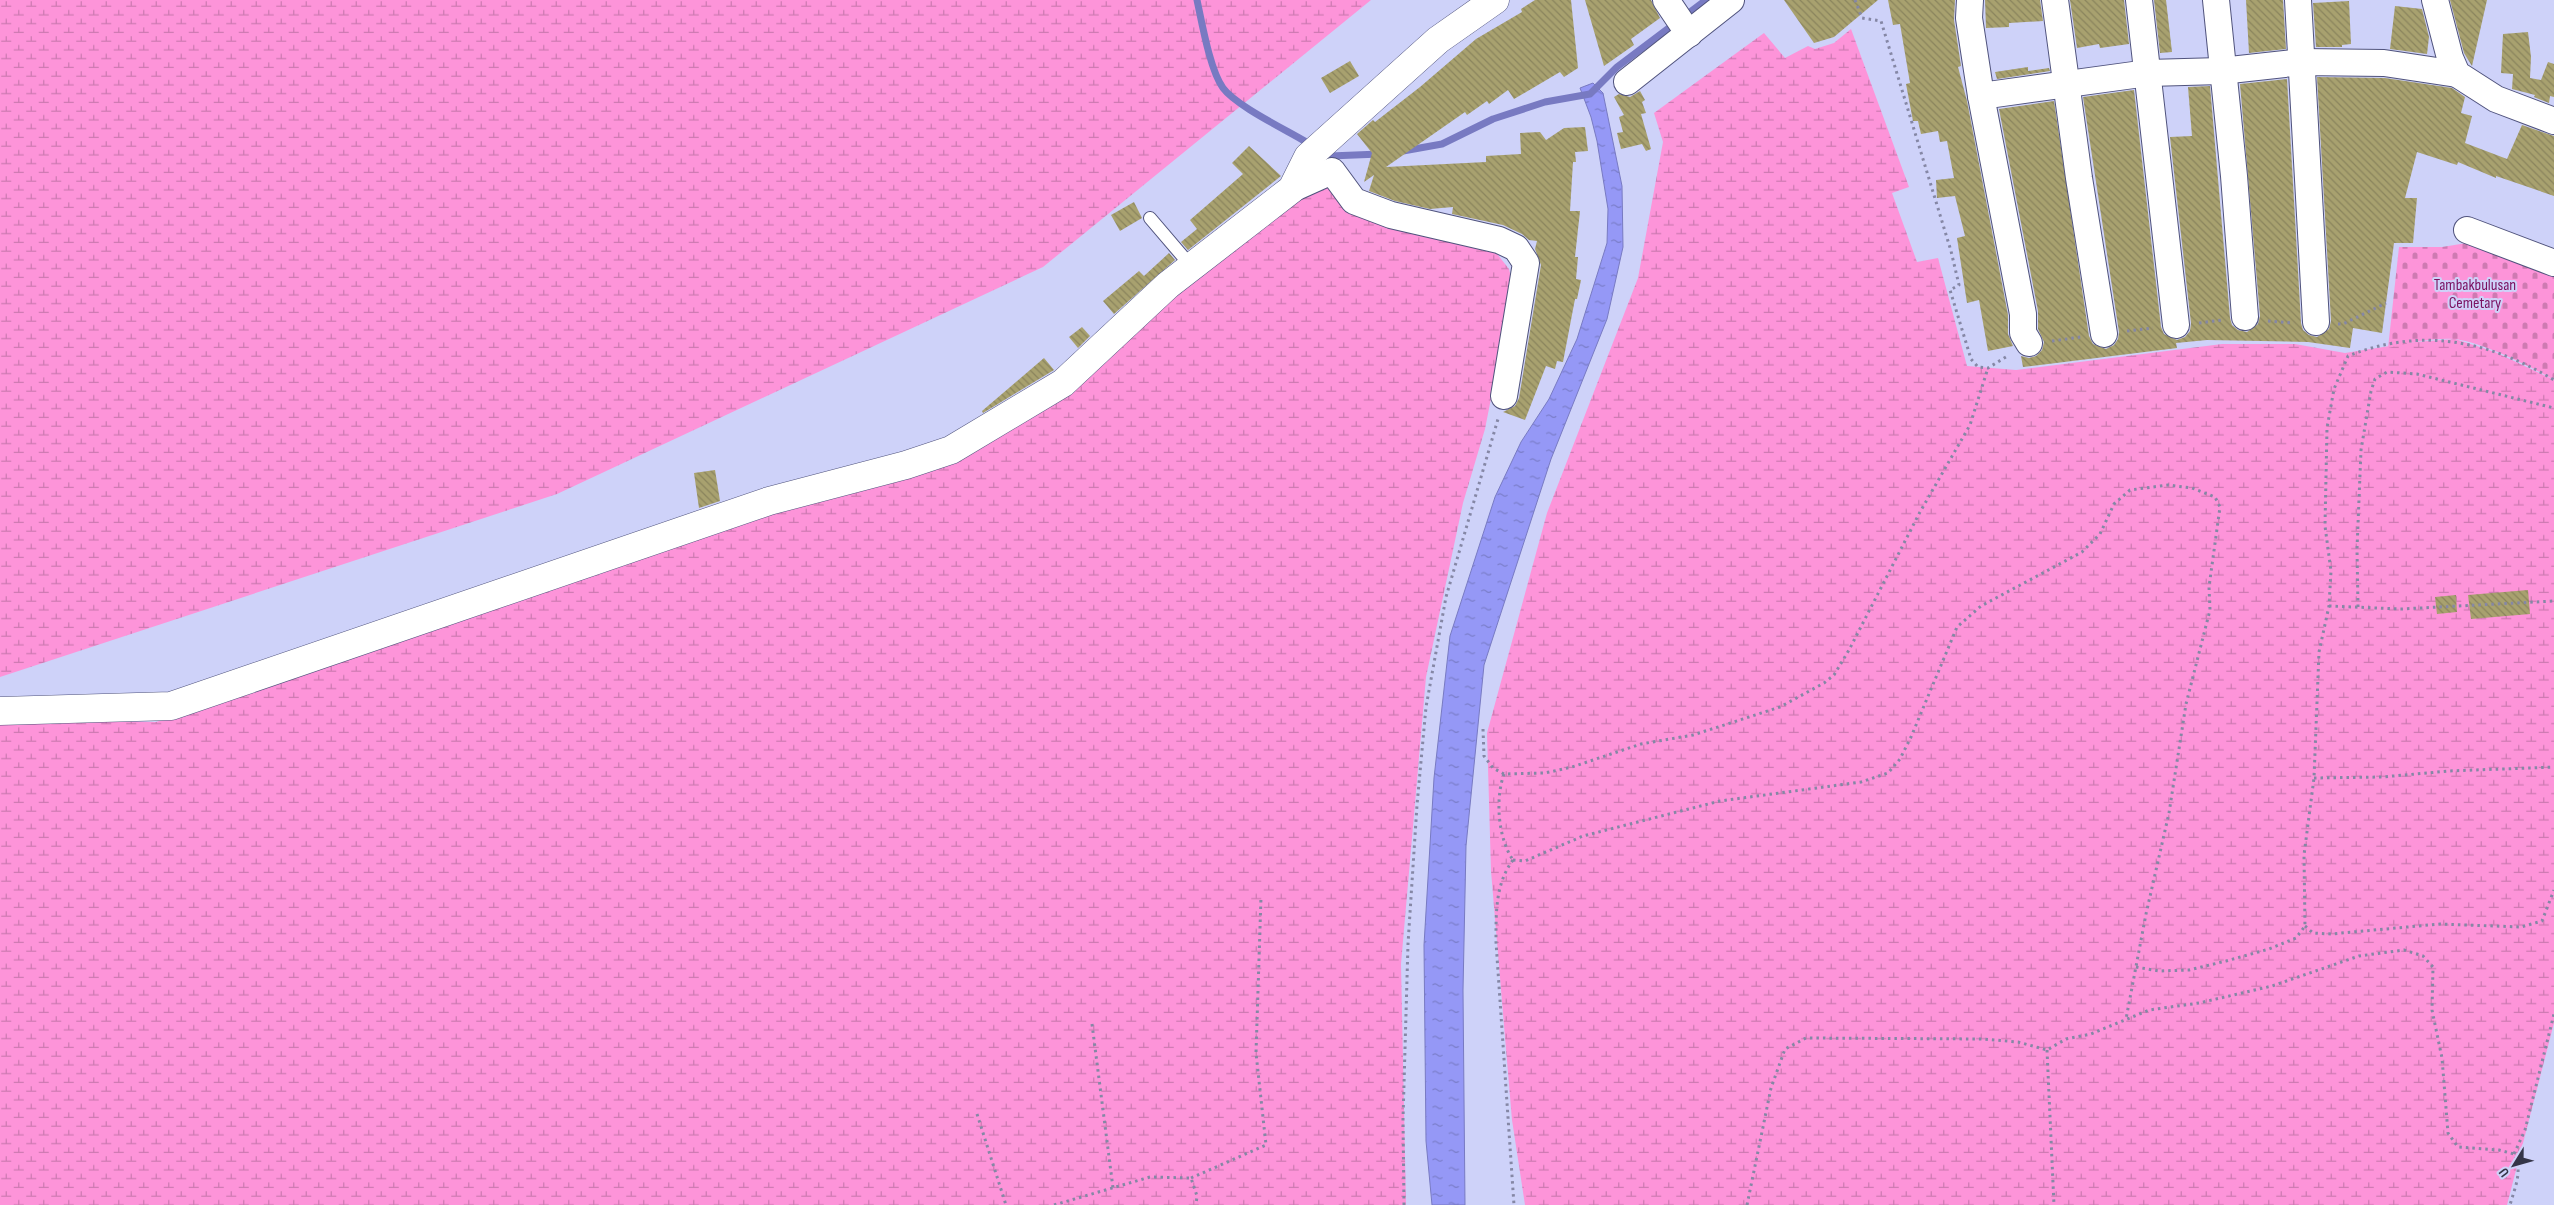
<svg xmlns="http://www.w3.org/2000/svg" width="2554" height="1205" font-family="'Sofia Sans Condensed',sans-serif">
  <style>
    .wetland { fill: url(#wetland-marsh) }
    .cemetery { fill: url(#cemetery-stones) }
    .water { fill: url(#water-ripples); stroke: #787ac2 }
    .lines { fill: none; stroke-linecap: round; stroke-linejoin: round }
    .stream { stroke: #787ac2; stroke-width: 7 }
    .building { fill: url(#building-back-hatch) }
    .lane-casing { stroke: #50537d; stroke-width: 14 }
    .street-casing { stroke: #50537d; stroke-width: 28 }
    .secondary-casing { stroke: #50537d; stroke-width: 29 }
    .path { stroke: #8587a5; stroke-width: 3; stroke-dasharray: 2.5 4; stroke-linecap: butt }
    .lane { stroke: #fff; stroke-width: 12 }
    .street { stroke: #fff; stroke-width: 26 }
    .secondary { stroke: #fff; stroke-width: 28 }
    .labels { text-anchor: middle; dominant-baseline: central; stroke-width: 4; stroke-linejoin: round; paint-order: stroke }
    .park-label { font-size: 16px; fill: #7b1161; stroke: #ced2f9 }
  </style>
  <defs>
    <pattern id="wetland-marsh" width="20" height="14" patternUnits="userSpaceOnUse" patternTransform="scale(1.25)"><rect width="20" height="14" fill="#fd94d9"/><path d="M1 5h8M5 5V1M11 12h8M15 12V8" fill="none" stroke="#ce7ab2"/></pattern>
    <pattern id="cemetery-stones" width="16" height="16" patternUnits="userSpaceOnUse" patternTransform="scale(1.25)"><rect width="16" height="16" fill="#fd94d9"/><path d="M2 7V4a2 2 0 0 1 4 0v3zM10 15v-3a2 2 0 0 1 4 0v3z" fill="#ce7ab2"/></pattern>
    <pattern id="water-ripples" width="26" height="14" patternUnits="userSpaceOnUse" patternTransform="scale(1.25)"><rect width="26" height="14" fill="#9598f6"/><path d="M2 4q2-2 4 0t4 0M15 11q2-2 4 0t4 0" fill="none" stroke="#7a7dc9"/></pattern>
    <pattern id="building-back-hatch" width="6" height="6" patternUnits="userSpaceOnUse" patternTransform="scale(1.25)"><rect width="6" height="6" fill="#a8a16f"/><path d="M-1 5l2 2M0 0l6 6M5-1l2 2" fill="none" stroke="#8a845d"/></pattern>
  </defs>
  <rect width="100%" height="100%" fill="#ced2f9"/>
  <g class="wetland">
    <path d="M0,0H1371L1043,267L557,494L0,677Z"/>
    <path d="M1851,29L1909,187L1892,193L1917,262L1938,258L1967,366L2016,370L2222,344H2295L2345,353L2415,342L2455,339L2495,352L2554,380V1023L2507,1205H1525L1512,1120L1491,871L1487,733L1547,513L1638,278L1663,142L1654,113L1764,33L1785,58L1808,46L1815,49L1834,43Z"/>
    <path d="M1328,180L1494,250L1509,269L1513,286L1485,429L1463,503L1426,677L1401,964L1406,1205H0V722L50,720L156,722L280,683L763,513L921,470Z"/>
  </g>
  <path class="cemetery" d="M2473,242L2554,267V380C2532,367 2477,340 2453,339C2432,338 2409,343 2388,348L2399,247H2442Z"/>
  <path class="water" d="M1593,83L1603,93L1622,186L1623,247L1607,319L1551,459L1484,665L1466,846L1463,990L1465,1205H1432L1426,1141L1424,945L1434,778L1450,636L1495,497L1521,442L1549,399L1577,339L1607,243L1608,209L1597,141L1591,117L1580,88Z"/>
  <g class="lines">
    <g class="stream">
      <path d="M1197,0C1202,23 1210,70 1223,88C1237,107 1291,132 1313,146"/>
      <path d="M1403,151L1442,144L1493,119L1545,102L1590,94L1617,67L1706,0"/>
      <path d="M1322,152L1330,156L1380,154"/>
    </g>
  </g>
  <g class="building">
    <path d="M1535,0H1571L1578,68L1564,77L1560,72L1514,99L1508,90L1489,104L1487,101L1467,115L1465,112L1386,167L1486,162V156L1521,154L1520,133L1540,132L1546,140L1564,128L1585,127L1588,151L1575,152L1576,162H1573L1570,211H1580L1575,257H1578L1576,279L1581,280L1577,299H1575L1563,362L1557,361L1555,369L1546,366L1525,420L1503,412L1515,406L1519,398L1541,265L1535,249L1537,241L1529,240L1522,234L1503,225L1452,214L1453,207L1430,209L1395,201L1369,191L1374,175L1364,182L1372,153L1357,134L1373,120L1375,122L1420,87L1476,39L1522,12L1521,9Z"/>
    <path d="M1585,0H1651L1660,18L1631,39L1634,45L1604,66Z"/>
    <path d="M1784,0H1878L1834,37L1814,43Z"/>
    <path d="M1888,0H1955L1954,20L1961,66L1958,67L1967,101L2008,315V334L2013,346L1988,351L1979,300L1967,303L1957,238L1965,236L1955,196L1937,198L1936,180L1954,178L1947,141L1940,142L1938,131L1921,134L1918,121H1913L1906,84L1910,83L1900,24L1893,25Z"/>
    <path d="M1985,0H2040L2043,21L2009,23V27L1986,28Z"/>
    <path d="M2070,0H2124L2129,44L2100,48L2099,44L2077,48Z"/>
    <path d="M2154,0H2166L2172,52L2160,53Z"/>
    <path d="M2246,0H2283L2286,49L2249,53Z"/>
    <path d="M2450,0H2487L2472,66L2464,53Z"/>
    <path d="M2349,1L2351,44L2342,45V47H2316L2313,3Z"/>
    <path d="M2395,6L2422,9L2429,37L2427,54L2390,49Z"/>
    <path d="M2528,32L2531,57L2530,78L2541,80L2548,62L2554,64V97L2550,96L2549,103L2534,97L2535,95L2512,89L2513,74L2501,73L2503,34Z"/>
    <path d="M1350,61L1359,76L1330,93L1321,78Z"/>
    <path d="M2028,67V71L2049,68L2050,71L1997,79L1995,72Z"/>
    <path d="M2317,77L2385,78L2452,88L2465,97L2461,113L2472,116L2465,143L2507,159L2522,125L2554,136V196L2496,176V178L2458,162L2457,165L2417,152L2405,198H2417L2413,243H2394L2382,333L2353,328L2350,348L2308,342L2207,340L2176,343L2177,348L2023,367L2021,356L2029,358L2036,356L2042,350L2044,342L2038,329V311L1999,109L2054,101L2089,336L2093,344L2106,349L2114,345L2118,339L2119,332L2083,97L2134,90L2161,327L2164,334L2177,340L2185,337L2190,331L2191,323L2170,137L2192,136L2188,87L2210,86L2230,318L2232,325L2238,330L2247,332L2258,324L2260,316L2240,84L2287,79L2301,323L2303,330L2309,335L2317,337L2329,329L2331,321Z"/>
    <path d="M1640,91L1645,100L1642,102L1646,113L1641,114L1651,149L1646,151L1642,144L1621,149L1617,133L1623,132L1619,117L1624,115L1614,97L1619,94L1630,97Z"/>
    <path d="M1249,146L1281,176L1188,250L1181,242L1197,229L1190,220L1243,174L1232,163Z"/>
    <path d="M1134,202L1142,218L1120,231L1111,215Z"/>
    <path d="M1169,253L1175,260L1114,314L1103,301L1139,271L1144,276Z"/>
    <path d="M1082,327L1090,336L1078,348L1069,337Z"/>
    <path d="M1044,358L1054,370L983,413L982,411Z"/>
    <path d="M715,470L720,501L699,508L694,473Z"/>
    <path d="M2528,590L2530,614L2471,619L2468,595Z"/>
    <path d="M2456,595L2457,612L2437,614L2435,597Z"/>
  </g>
  <g class="lines">
    <g class="lane-casing">
      <path id="lane" d="M1150,218L1191,266"/>
    </g>
    <g class="street-casing">
      <g id="street">
        <path d="M1666,0L1689,34"/>
        <path d="M1970,0L1969,18L1981,96L2023,314V333L2029,343"/>
        <path d="M2055,0L2079,178L2104,334"/>
        <path d="M2139,0L2176,325"/>
        <path d="M2216,0L2234,176L2245,317"/>
        <path d="M2298,0L2316,322"/>
        <path d="M2435,0L2450,58L2457,74L2496,99L2554,121"/>
        <path d="M1627,82L1731,0"/>
        <path d="M1981,96L2148,73L2221,71L2302,62L2384,63L2457,74"/>
        <path d="M1292,189L1332,171L1354,201L1391,215L1499,240L1516,248L1526,263L1504,396"/>
        <path d="M2467,230L2554,263"/>
      </g>
    </g>
    <g class="secondary-casing">
      <path id="secondary" d="M0,711L171,706L769,501L906,465L951,450L1063,383L1168,285L1292,189L1308,157L1438,40L1495,0"/>
    </g>
    <g class="path">
      <path d="M1855,0L1862,18L1881,21L1951,251L1959,285L1950,290L1971,359L1978,367L1988,368L2009,355"/>
      <path d="M2268,321L2294,323"/>
      <path d="M2199,323L2222,320"/>
      <path d="M2338,324H2343L2386,303"/>
      <path d="M2127,331L2153,328"/>
      <path d="M2052,341L2081,337"/>
      <path d="M2329,606L2401,609L2554,601"/>
      <path d="M2358,607L2357,549L2361,450L2371,391L2375,379L2387,372L2417,374L2554,408"/>
      <path d="M1483,729L1484,756L1493,768L1504,774L1545,773L1572,767L1641,744L1693,735L1721,726L1780,707L1824,683L1834,675L1849,650L1920,512L1970,425L1988,368"/>
      <path d="M1504,774C1495,799 1498,838 1513,860"/>
      <path d="M2314,778L2382,777L2449,771L2554,767"/>
      <path d="M1513,860L1525,861L1583,836L1720,801L1861,782L1888,773L1900,759L1911,737L1957,627L1981,606L2082,552L2100,534L2114,504L2130,490L2168,485L2192,488L2215,497L2220,507L2209,587L2210,610L2186,704L2169,813L2146,914L2126,1019"/>
      <path d="M1513,860C1495,884 1496,914 1496,942L1514,1205"/>
      <path d="M2305,926L2313,933L2331,934L2440,924L2521,927L2542,921L2554,890"/>
      <path d="M2136,967L2159,971L2189,970L2226,961L2269,949L2296,938L2305,926L2304,855L2314,778L2319,652L2329,606L2331,571L2325,526L2327,428L2334,389L2348,356C2421,327 2488,340 2554,380"/>
      <path d="M1092,1024L1113,1188"/>
      <path d="M2047,1050L2054,1205"/>
      <path d="M977,1114L1006,1205"/>
      <path d="M2514,1154L2525,1130L2554,1014"/>
      <path d="M1191,1178L1266,1145L1256,1053L1261,897"/>
      <path d="M1054,1205L1150,1177L1191,1178L1197,1196L1196,1205"/>
      <path d="M1404,1205L1403,1119L1408,944L1417,805L1426,707L1446,597L1498,419"/>
      <path d="M1747,1205L1771,1088L1785,1049L1806,1038L1983,1039L2018,1042L2047,1050L2066,1039L2091,1034L2149,1010L2199,1003L2272,986L2359,956L2404,950L2423,956L2433,967L2432,1010L2442,1058L2448,1133L2458,1147L2499,1150L2514,1154C2523,1171 2515,1187 2510,1205"/>
    </g>
    <use href="#lane" class="lane"/>
    <use href="#street" class="street"/>
    <use href="#secondary" class="secondary"/>
  </g>
  <g class="labels">
    <g class="park-label">
      <text x="2475" y="285">Tambakbulusan<tspan x="2475" dy="18">Cemetary</tspan></text>
    </g>
  </g>
  <g transform="translate(2514 1165) rotate(233)" stroke="#ced2f9" stroke-width="4" paint-order="stroke">
  <path d="M0-4L9 19L0 12L-9 19Z" fill="#343548"/>
  <text y="-8" font-size="14" font-weight="bold" text-anchor="middle" fill="#343548">U</text>
  </g>
</svg>
